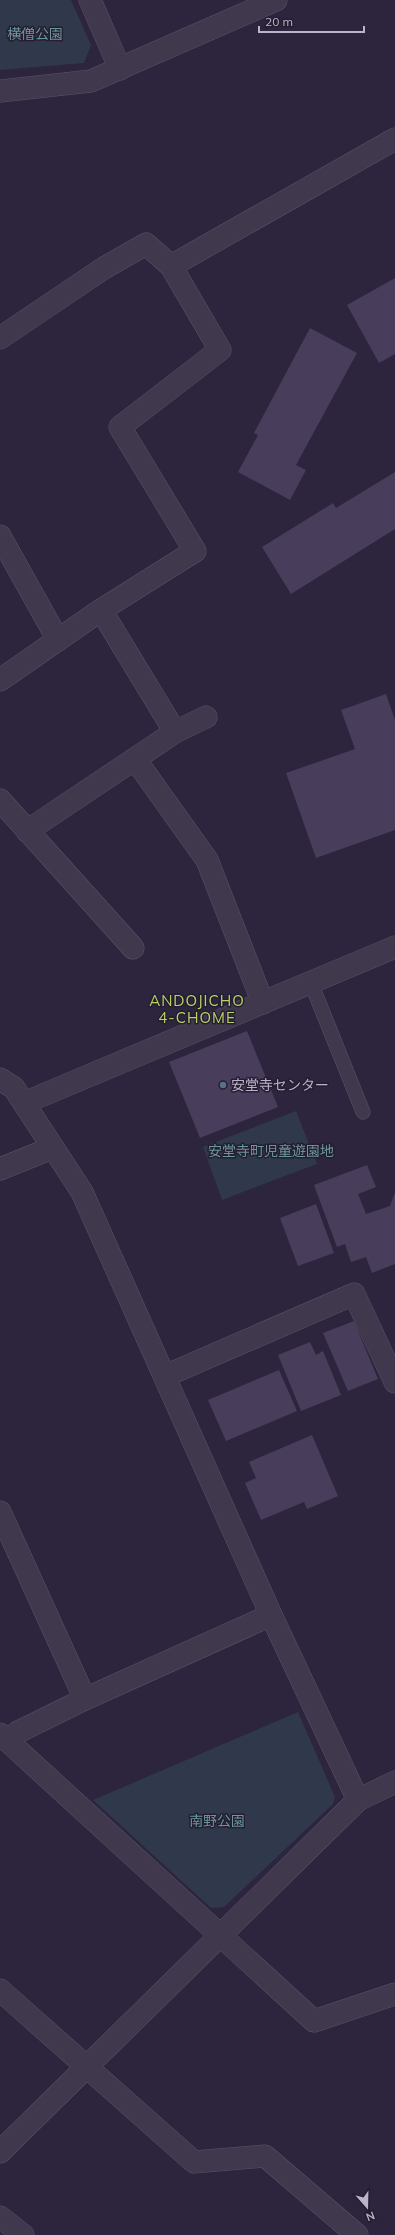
<svg xmlns="http://www.w3.org/2000/svg" width="395" height="2235" font-family="Mulish,'Noto Sans JP',sans-serif">
  <style>
    .green { fill: #30384b }
    .building { fill: #483e5b }
    .lines { fill: none; stroke-linecap: round; stroke-linejoin: round }
    .service-casing { stroke: #5b5368; stroke-width: 15 }
    .minor-casing { stroke: #5b5368; stroke-width: 23 }
    .service { stroke: #40384d; stroke-width: 14 }
    .minor { stroke: #40384d; stroke-width: 22 }
    .service-dot { fill: #5c6f8a; stroke: #251d32; stroke-width: 1.5 }
    .labels { text-anchor: middle; dominant-baseline: central; stroke-width: 3; stroke-linejoin: round; paint-order: stroke }
    .park-label { font-size: 14px; fill: #6b9799; stroke: #251d32 }
    .poi-label { font-size: 14px; fill: #bcb3c8; stroke: #251d32; text-anchor: start }
    .neighbourhood-label { font-size: 15px; letter-spacing: 1px; fill: #b8d363; stroke: #251d32 }
  </style>
  <rect width="100%" height="100%" fill="#2d243d"/>
  <g class="green">
    <path d="M0,0H71L91,45L84,63L0,70Z"/>
    <path d="M296,1111L317,1164L222,1200L203,1147Z"/>
    <path d="M298,1712L335,1797L333,1804L224,1907L211,1908L93,1800Z"/>
  </g>
  <g class="building">
    <path d="M395,278V354L379,363L347,305Z"/>
    <path d="M310,328L357,353L296,465L306,470L290,500L238,472L258,435L254,433Z"/>
    <path d="M395,472V529L291,594L262,547L333,503L336,508Z"/>
    <path d="M386,694L395,720V830L316,858L286,773L355,749L341,710Z"/>
    <path d="M247,1031L278,1107L200,1138L169,1062Z"/>
    <path d="M367,1165L376,1187L358,1194L366,1214L390,1206L395,1192V1264L372,1273L366,1257L351,1262L345,1244L337,1247L314,1185Z"/>
    <path d="M316,1204L334,1253L298,1266L280,1218Z"/>
    <path d="M354,1321L378,1379L348,1391L323,1333Z"/>
    <path d="M310,1342L316,1355L323,1351L341,1395L301,1411L278,1355Z"/>
    <path d="M279,1370L297,1411L226,1441L208,1400Z"/>
    <path d="M312,1435L338,1496L307,1509L304,1502L261,1520L245,1483L256,1478L249,1462Z"/>
  </g>
  <g class="lines">
    <g class="service-casing">
      <path id="service" d="M311,983L363,1112"/>
    </g>
    <g class="minor-casing">
      <g id="minor">
        <path d="M90,0L120,69"/>
        <path d="M0,91L91,81L276,0"/>
        <path d="M171,266L395,139"/>
        <path d="M0,338L104,268L146,244L171,266L220,350L120,427L195,551L101,610L0,680"/>
        <path d="M0,536L58,640"/>
        <path d="M101,610L175,732"/>
        <path d="M135,759L207,860L263,1003"/>
        <path d="M0,800L133,948"/>
        <path d="M27,831L175,732L206,717"/>
        <path d="M0,1079L14,1088L82,1192L271,1615L358,1800"/>
        <path d="M24,1103L395,947"/>
        <path d="M0,1169L52,1148"/>
        <path d="M165,1376L354,1294L395,1382"/>
        <path d="M0,1512L85,1699"/>
        <path d="M0,1734L314,2021L395,1994"/>
        <path d="M8,1741L18,1732L85,1699L271,1615"/>
        <path d="M0,1990L194,2162L265,2156L357,2235"/>
        <path d="M0,2152L358,1800L395,1782"/>
        <path d="M0,2217L23,2235"/>
      </g>
    </g>
    <use href="#service" class="service"/>
    <use href="#minor" class="minor"/>
  </g>
  <circle class="service-dot" cx="223" cy="1085" r="4"/>
  <g class="labels">
    <g class="park-label">
      <text x="35" y="34">横僧公園</text>
      <text x="271" y="1151">安堂寺町児童遊園地</text>
      <text x="217" y="1821">南野公園</text>
    </g>
    <g class="poi-label">
      <text x="231" y="1085">安堂寺センター</text>
    </g>
    <g class="neighbourhood-label">
      <text x="197" y="1000">ANDOJICHO<tspan x="197" dy="17">4-CHOME</tspan></text>
    </g>
  </g>
  <g transform="translate(367 2207) rotate(160)" stroke="#251d32" stroke-width="3" paint-order="stroke">
  <path d="M0-3L7 15L0 10L-7 15Z" fill="#bcb3c8"/>
  <text y="-6" font-size="11" font-weight="bold" text-anchor="middle" fill="#bcb3c8">N</text>
  </g>
  <path d="M259 26v6h105v-6" fill="none" stroke="#bcb3c8" stroke-width="2"/>
  <text x="265" y="26" font-size="12" fill="#bcb3c8" stroke="#251d32" stroke-width="3" paint-order="stroke">20 m</text>
</svg>
